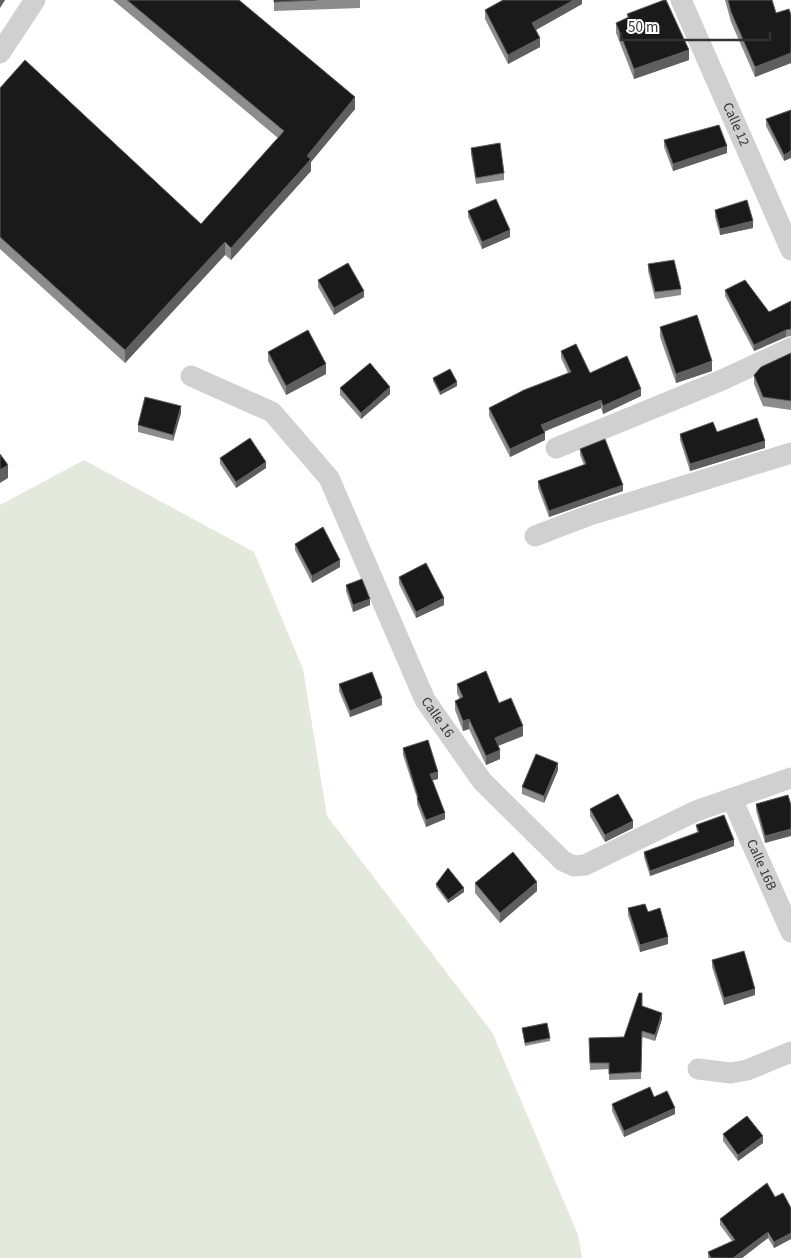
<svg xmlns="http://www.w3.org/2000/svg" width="791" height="1258" font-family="'Source Sans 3',sans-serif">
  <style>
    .green { fill: #e3e9dc }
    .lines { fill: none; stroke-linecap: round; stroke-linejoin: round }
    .minor { stroke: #d0d0d0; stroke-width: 21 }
    .wall { fill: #8c8c8c }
    .shaded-wall { fill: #5f5f5f }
    .building { fill: #1a1a1a; stroke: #5f5f5f }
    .labels { text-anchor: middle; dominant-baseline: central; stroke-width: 5; stroke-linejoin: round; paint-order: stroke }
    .street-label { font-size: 14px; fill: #333; stroke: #fff }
  </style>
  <rect width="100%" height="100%" fill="#fff"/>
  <path class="green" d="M84,460L254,552L303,669L327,816L492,1032L578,1235L582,1258H0V505Z"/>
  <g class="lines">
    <g class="minor">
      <path id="s1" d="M681,0L791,250"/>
      <path d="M0,53L35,0"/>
      <path id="s2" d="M191,376L272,412L329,478L425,700L482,781L563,861L574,866L585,865L696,811L791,778"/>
      <path d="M556,448L722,380L791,348"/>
      <path d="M535,536L590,515L791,453"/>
      <path id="s3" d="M732,799L791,932"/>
      <path d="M698,1069L731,1073L747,1070L791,1052"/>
    </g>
  </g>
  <g class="wall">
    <path d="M113,0H239L355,109L311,162V171L231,260L225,255L125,363L0,249V88L201,224L278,138Z"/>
    <path d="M274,0H360V8L274,11Z"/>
    <path d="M582,0V4L536,30L540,47L508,64L485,19V10Z"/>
    <path d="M725,0H772L776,13L791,15V63L755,77L731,22Z"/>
    <path d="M627,14L689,60L634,79L616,33V23L627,18Z"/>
    <path d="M791,110L784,161L766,126V119Z"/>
    <path d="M664,140L727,153L673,171L664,147Z"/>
    <path d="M471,148L504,173V180L476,184L471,154Z"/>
    <path d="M715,210L753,228L720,235L715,217Z"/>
    <path d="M468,211L510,237L482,249L468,217Z"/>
    <path d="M648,264L681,289V295L655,299L648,271Z"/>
    <path d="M318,280L364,297L334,315L318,287Z"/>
    <path d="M725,290L769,312L791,301V336L786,337L754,351L725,296Z"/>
    <path d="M660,327L712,371L676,383L660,337Z"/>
    <path d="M561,351L590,373L641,396L603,414L601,408L545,431V440L510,457L489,416V408L568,373L561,358Z"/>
    <path d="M268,352L326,374L286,395L268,361Z"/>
    <path d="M791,353V410L763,406L754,384V375Z"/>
    <path d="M433,378L457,386L440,395L433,381Z"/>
    <path d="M340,388L390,394L361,419L340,395Z"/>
    <path d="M181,413L173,441L138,432V425Z"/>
    <path d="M680,434L765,448L690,471L680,440Z"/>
    <path d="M580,449L623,491L549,517L538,488V481L584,465L580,455Z"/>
    <path d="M220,458L266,468L236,488L220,464Z"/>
    <path d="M295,544L340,567L312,583L295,550Z"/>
    <path d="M399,577L444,605L416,618L399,584Z"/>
    <path d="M346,585L370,605L353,612L346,591Z"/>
    <path d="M339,684L382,705L350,717L339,691Z"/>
    <path d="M457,684L499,703L523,736L498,746L500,759L486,765L469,729L463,731L455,710V701L460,699L457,693Z"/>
    <path d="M403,748L438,779L432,780L445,819L426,827L417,804V798L403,755Z"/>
    <path d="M558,770L544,803L522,794V787Z"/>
    <path d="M788,795L765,843L756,810V804Z"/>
    <path d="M590,809L633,828L605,842L590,816Z"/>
    <path d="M696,825L734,846L650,876L644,857V852L697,832Z"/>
    <path d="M475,883L537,891L500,923L475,893Z"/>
    <path d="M436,884L464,892L448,903L436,887Z"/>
    <path d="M628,908L648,912L668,944L640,952L628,915Z"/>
    <path d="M712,960L755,995L724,1005L712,967Z"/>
    <path d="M642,1006L662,1019L655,1041L642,1037L641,1079L609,1080V1069L590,1070L589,1038L624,1037Z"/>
    <path d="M522,1028L550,1038V1041L525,1046Z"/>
    <path d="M612,1104L675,1114L624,1137L612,1111Z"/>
    <path d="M723,1134L763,1143L738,1161L723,1141Z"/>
    <path d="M775,1197L791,1208V1239L774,1248L768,1238L742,1258H708V1252L732,1241L720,1225V1219Z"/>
  </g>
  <g class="shaded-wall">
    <path d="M0,0H5L0,8Z"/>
    <path d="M574,0H582V4L532,32V23Z"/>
    <path d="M540,38V47L508,64V55Z"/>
    <path d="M689,50V60L634,79V69Z"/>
    <path d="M791,53V63L755,77V67Z"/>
    <path d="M355,97V109L311,162V171L231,260V248Z"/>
    <path d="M727,146V153L673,171V164Z"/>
    <path d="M791,151V158L784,161V155Z"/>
    <path d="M753,221V228L720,235V229Z"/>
    <path d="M510,230V237L482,249V242Z"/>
    <path d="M225,242V255L125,363V350Z"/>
    <path d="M364,291V297L334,315V308Z"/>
    <path d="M786,330V337L754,351V345Z"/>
    <path d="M712,361V371L676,383V374Z"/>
    <path d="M326,364V374L286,395V386Z"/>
    <path d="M457,382V386L440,395V392Z"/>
    <path d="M390,387V394L361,419V413Z"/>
    <path d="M641,389V396L603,414V406Z"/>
    <path d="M601,400V408L541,433V425Z"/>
    <path d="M181,406V413L173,441V435Z"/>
    <path d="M545,433V440L510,457V449Z"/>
    <path d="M765,441V448L690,471V464Z"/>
    <path d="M266,462V468L236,488V482Z"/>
    <path d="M8,465V478L0,483V470Z"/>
    <path d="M623,485V491L549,517V511Z"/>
    <path d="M340,560V567L312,583V576Z"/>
    <path d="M444,598V605L416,618V612Z"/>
    <path d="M370,599V605L353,612V605Z"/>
    <path d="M382,698V705L350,717V711Z"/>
    <path d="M469,719V729L463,731V721Z"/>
    <path d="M523,726V736L495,747V738Z"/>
    <path d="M500,750V759L486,765V756Z"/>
    <path d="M558,763V770L544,803V796Z"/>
    <path d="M438,772V779L430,781V774Z"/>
    <path d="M445,813V819L426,827V820Z"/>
    <path d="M633,821V828L605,842V835Z"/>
    <path d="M791,829V836L765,843V836Z"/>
    <path d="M734,840V846L650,876V871Z"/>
    <path d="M537,882V891L500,923V913Z"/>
    <path d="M464,888V892L448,903V900Z"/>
    <path d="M668,937V944L640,952V945Z"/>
    <path d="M755,989V995L724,1005V998Z"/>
    <path d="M662,1013V1019L655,1041V1035Z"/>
    <path d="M675,1108V1114L624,1137V1131Z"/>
    <path d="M763,1136V1143L738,1161V1155Z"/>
    <path d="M768,1232V1238L742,1258H733Z"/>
    <path d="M791,1233V1239L774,1248V1242Z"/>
  </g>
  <g class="building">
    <path d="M127,0H239L355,97L307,156L311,159L231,248L225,242L125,350L0,237V88L25,60L201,224L284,131Z"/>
    <path d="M274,0H317L274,2Z"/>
    <path d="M503,0H574L532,23L540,38L508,55L485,10Z"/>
    <path d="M664,0H666L689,50L634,69L616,23L629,17L627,14Z"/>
    <path d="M728,0H772L776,13L789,9L791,15V53L755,67L731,12Z"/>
    <path d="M791,110V151L784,155L766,119Z"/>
    <path d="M719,125L727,146L673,164L664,140Z"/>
    <path d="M500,143L504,173L476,178L471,148Z"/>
    <path d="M496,199L510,230L482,242L468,211Z"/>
    <path d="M747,200L753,221L720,229L715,210Z"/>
    <path d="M674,260L681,289L655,292L648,264Z"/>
    <path d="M348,263L364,291L334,308L318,280Z"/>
    <path d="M745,280L769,312L791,301V329L786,330L754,345L725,290Z"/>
    <path d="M697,315L712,361L676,374L660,327Z"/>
    <path d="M308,330L326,364L286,386L268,352Z"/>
    <path d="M576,344L590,373L627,356L641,389L603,406L601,400L541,425L545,433L510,449L489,408L524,390L571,372L561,351Z"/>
    <path d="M791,353V401L763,397L754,375L761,367Z"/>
    <path d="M370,363L390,387L361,413L340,388Z"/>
    <path d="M450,369L457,382L440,392L433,378Z"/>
    <path d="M145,397L181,406L173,435L138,425Z"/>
    <path d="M757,418L765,441L690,464L680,434L713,422L717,432Z"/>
    <path d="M250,438L266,462L236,482L220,458Z"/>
    <path d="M605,439L623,485L549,511L538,481L586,464L580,449Z"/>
    <path d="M0,454L8,465L0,470Z"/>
    <path d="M323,527L340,560L312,576L295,544Z"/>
    <path d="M426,563L444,598L416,612L399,577Z"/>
    <path d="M362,579L370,599L353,605L346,585Z"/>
    <path d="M486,671L499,703L511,698L523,726L495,738L500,750L486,756L469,719L463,721L455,701L463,697L457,684Z"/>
    <path d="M372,672L382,698L350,711L339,684Z"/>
    <path d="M428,740L438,772L430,774L445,813L426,820L417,798L418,797L403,748Z"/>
    <path d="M536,754L558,763L544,796L522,787Z"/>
    <path d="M618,794L633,821L605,835L590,809Z"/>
    <path d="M788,795L791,805V829L765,836L756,804Z"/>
    <path d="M724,815L734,840L650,871L644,852L699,832L696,825Z"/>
    <path d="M513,852L537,882L500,913L475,883Z"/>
    <path d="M448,868L464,888L448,900L436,884Z"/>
    <path d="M645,904L648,912L660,908L668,937L640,945L628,908Z"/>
    <path d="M744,951L755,989L724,998L712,960Z"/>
    <path d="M639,993H642V1006L662,1013L655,1035L642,1031L641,1072L609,1074V1063H590L589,1038L624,1037Z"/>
    <path d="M547,1023L550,1038L525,1043L522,1028Z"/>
    <path d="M650,1087L654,1097L667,1091L675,1108L624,1131L612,1104Z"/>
    <path d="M747,1116L763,1136L738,1155L723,1134Z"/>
    <path d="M767,1183L775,1197L783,1193L791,1208V1233L774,1242L768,1232L733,1258H711L708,1252L735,1240L720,1219Z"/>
  </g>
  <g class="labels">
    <g class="street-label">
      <text stroke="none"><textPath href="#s1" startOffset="136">Calle 12</textPath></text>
      <text stroke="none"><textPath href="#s2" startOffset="439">Calle 16</textPath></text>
      <text stroke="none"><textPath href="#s3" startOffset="72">Calle 16B</textPath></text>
    </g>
  </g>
  <path d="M621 32v8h149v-8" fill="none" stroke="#333333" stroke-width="2.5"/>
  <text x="628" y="32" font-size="15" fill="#333333" stroke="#ffffff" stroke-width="4" paint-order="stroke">50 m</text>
</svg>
